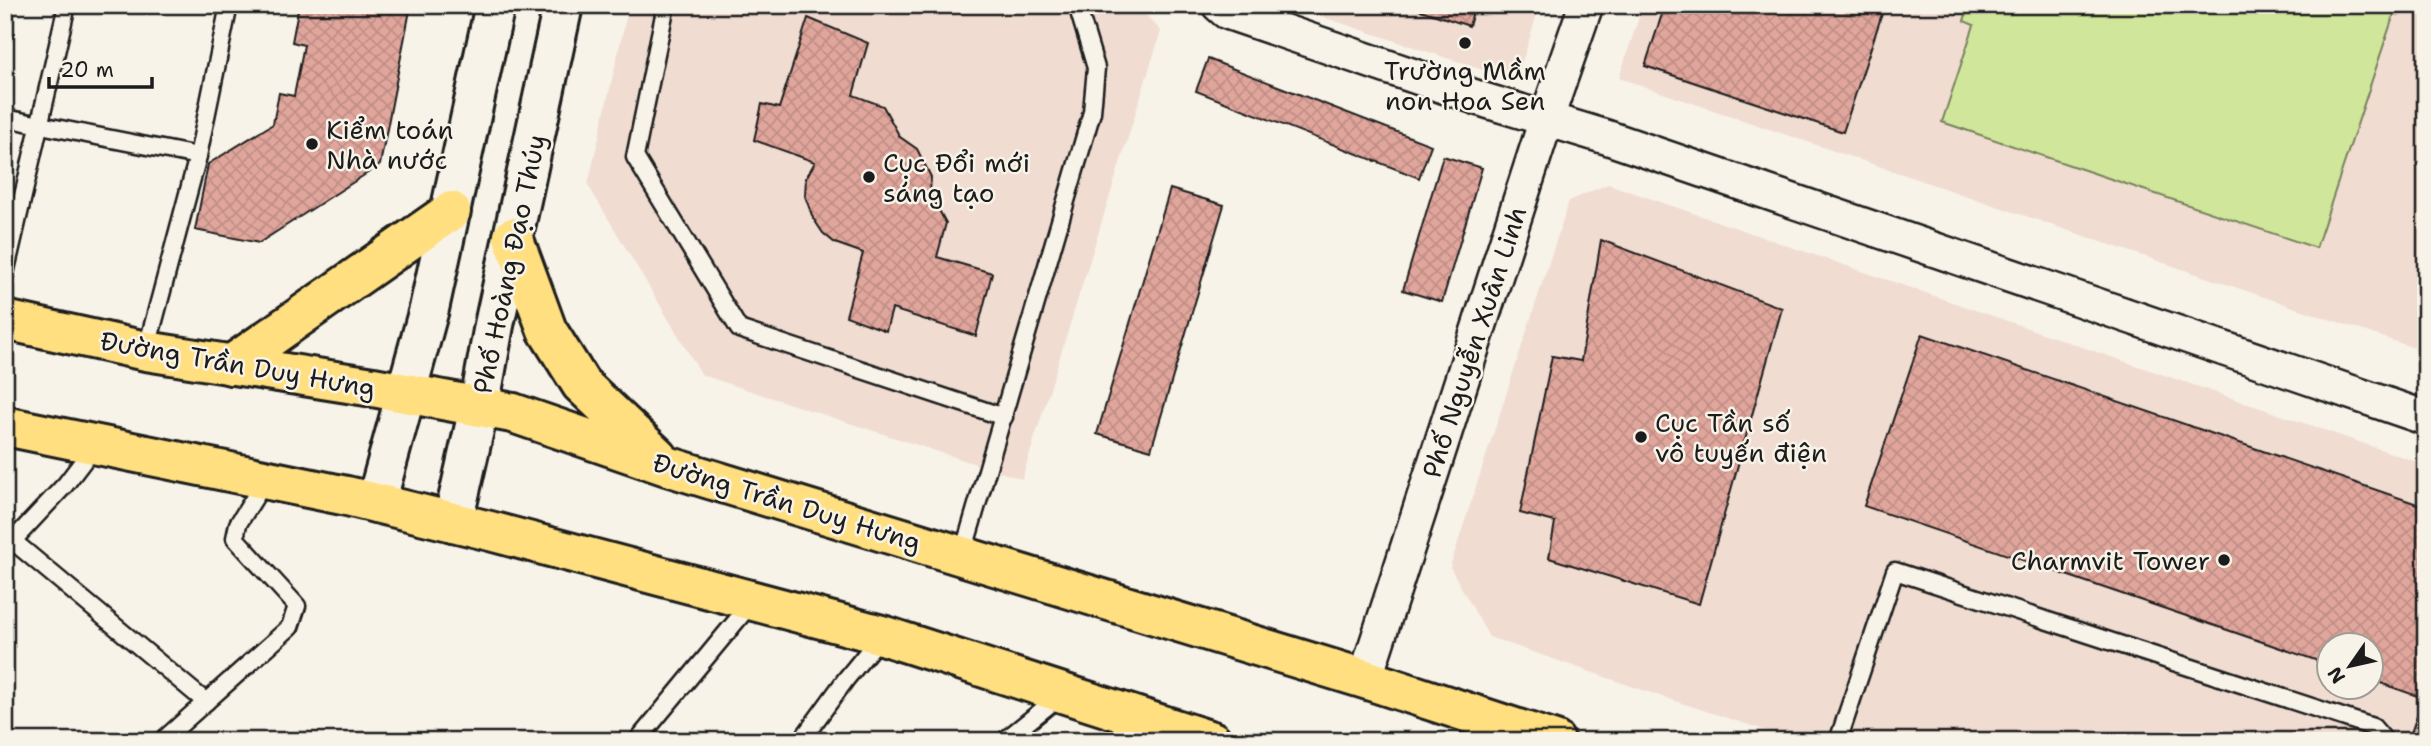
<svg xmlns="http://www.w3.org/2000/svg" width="2431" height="746" font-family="'Shantell Sans',sans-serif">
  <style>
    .built { fill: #f0dcd1; fill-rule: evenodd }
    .pitch { fill: #d0e69b; stroke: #76815c; stroke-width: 2 }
    .building { fill: url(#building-cross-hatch); stroke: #1c1c1c; stroke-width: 2 }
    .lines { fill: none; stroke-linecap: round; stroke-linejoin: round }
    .lane-casing { stroke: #1c1c1c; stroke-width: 21 }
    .street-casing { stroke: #1c1c1c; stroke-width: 38 }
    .secondary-casing { stroke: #1c1c1c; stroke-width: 44 }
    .primary-casing { stroke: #1c1c1c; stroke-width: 44 }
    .lane { stroke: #f7f3e8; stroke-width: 16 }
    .street { stroke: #f7f3e8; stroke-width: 33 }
    .secondary { stroke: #f7f3e8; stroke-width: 38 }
    .primary { stroke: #ffdf80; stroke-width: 38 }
    .poi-dot { fill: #1c1c1c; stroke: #f7f3e8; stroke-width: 2.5 }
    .labels { text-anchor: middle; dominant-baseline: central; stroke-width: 5; stroke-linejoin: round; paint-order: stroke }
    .poi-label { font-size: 26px; fill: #1c1c1c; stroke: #f7f3e8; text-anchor: start }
    .street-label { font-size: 26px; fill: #1c1c1c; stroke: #f7f3e8 }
  </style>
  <defs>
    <pattern id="building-cross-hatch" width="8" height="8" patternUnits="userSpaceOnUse" patternTransform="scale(1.75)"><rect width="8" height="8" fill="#e0a69c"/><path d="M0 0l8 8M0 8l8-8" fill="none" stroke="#c08e86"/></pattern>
  </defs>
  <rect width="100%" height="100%" fill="#f7f3e8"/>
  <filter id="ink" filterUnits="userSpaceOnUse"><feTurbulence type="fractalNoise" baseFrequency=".0143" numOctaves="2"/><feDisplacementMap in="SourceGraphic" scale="14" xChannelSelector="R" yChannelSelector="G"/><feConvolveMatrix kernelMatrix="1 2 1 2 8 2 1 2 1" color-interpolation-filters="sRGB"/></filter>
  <g filter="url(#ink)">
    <g class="built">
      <path d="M629,5H1136L1161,31L1022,479L702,375L588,185Z"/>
      <path d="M1287,5H1540L1516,81Z"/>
      <path d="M1643,5H2426V352L1619,78Z"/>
      <path d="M1608,184L2426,465V741H1798L1663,697L1489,637L1450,567L1569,201ZM2330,644H2372V686H2330Z"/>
    </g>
    <path class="pitch" d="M1969,5H2397L2316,248L1942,122L1974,25L1964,21Z"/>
    <g class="building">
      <path d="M299,5H411L380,165L259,243L195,230L208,164L273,124L279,93L294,96L304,45L292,42Z"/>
      <path d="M1405,5H1475L1469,26Z"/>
      <path d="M1665,5H1885L1843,132L1645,66Z"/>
      <path d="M808,18L868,43L853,95L883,106L900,137L917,149L931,177L930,194L946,223L937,257L992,273L976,336L892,309L886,331L846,316L863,253L835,243L823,233L813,218L805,196L806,178L815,162L754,140L762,104L779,108Z"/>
      <path d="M1208,59L1431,145L1419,178L1196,91Z"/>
      <path d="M1443,156L1482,168L1442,302L1403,290Z"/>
      <path d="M1170,189L1224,205L1151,450L1097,434Z"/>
      <path d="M1601,240L1782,308L1699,604L1549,558L1555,522L1520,513L1552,356L1581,361Z"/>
      <path d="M1922,334L2426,507V741L2409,739L2423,698L2372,680V644H2330V665L1864,506Z"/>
    </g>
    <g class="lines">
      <g class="lane-casing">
        <g id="lane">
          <path d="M666,5L635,157L739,329L1004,417"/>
          <path d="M5,118L198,156"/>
          <path d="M5,274L67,5"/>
          <path d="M146,351L198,156L229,5"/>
          <path d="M14,542L206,702"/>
          <path d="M5,549L65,485L94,447"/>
          <path d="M962,556L1092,112L1096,68L1077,5"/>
          <path d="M162,741L290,627L297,606L235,538L238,524L265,481"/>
          <path d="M637,741L752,602"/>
          <path d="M801,741L846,679L882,635"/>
          <path d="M1004,741L1060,696"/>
          <path d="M1838,741L1895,571L2373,727L2385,741"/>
        </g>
      </g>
      <g class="street-casing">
        <g id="street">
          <path d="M1219,5L1227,12L1487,101L1606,137L2426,418"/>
          <path d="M1365,679L1547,117L1586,5"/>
        </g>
      </g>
      <g class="secondary-casing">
        <g id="secondary">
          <path d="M376,503L429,309L495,5"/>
          <path d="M453,522L479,408L494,325L563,5"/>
        </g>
      </g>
      <g class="primary-casing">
        <g id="primary">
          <path d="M513,237L547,330L581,384L658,457"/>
          <path d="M5,320L146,351L373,387L513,413L667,466L1365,679L1555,741"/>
          <path d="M231,365L451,211"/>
          <path d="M5,426L347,496L490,531L882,635L1212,741"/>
        </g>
      </g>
      <use href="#lane" class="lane"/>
      <use href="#street" class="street"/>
      <use href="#secondary" class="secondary"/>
      <use href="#primary" class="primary"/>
    </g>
  </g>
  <g class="poi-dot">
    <circle cx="1465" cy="43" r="7"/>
    <circle cx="312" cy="144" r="7"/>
    <circle cx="869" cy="177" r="7"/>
    <circle cx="1641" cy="437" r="7"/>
    <circle cx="2224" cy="560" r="7"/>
  </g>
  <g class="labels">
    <g class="poi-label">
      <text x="1465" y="70" text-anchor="middle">Trường Mầm<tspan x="1465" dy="30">non Hoa Sen</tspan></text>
      <text x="326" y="129">Kiểm toán<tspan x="326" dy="30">Nhà nước</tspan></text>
      <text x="883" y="162">Cục Đổi mới<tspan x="883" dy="30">sáng tạo</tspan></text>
      <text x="1655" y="422">Cục Tần số<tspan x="1655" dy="30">vô tuyến điện</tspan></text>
      <text x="2210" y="560" text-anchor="end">Charmvit Tower</text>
    </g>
    <g class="street-label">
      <text transform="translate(509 264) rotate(-78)">Phố Hoàng Đạo Thúy</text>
      <text transform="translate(1474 342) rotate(-72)">Phố Nguyễn Xuân Linh</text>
      <text transform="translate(238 364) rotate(10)">Đường Trần Duy Hưng</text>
      <text transform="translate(787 502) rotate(17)">Đường Trần Duy Hưng</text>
    </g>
  </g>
  <rect width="2431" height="746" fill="none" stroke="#f7f3e8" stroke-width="28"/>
  <rect x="14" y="14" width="2403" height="718" fill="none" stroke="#1c1c1c" stroke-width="2.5" filter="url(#ink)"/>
  <g transform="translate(2350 666) rotate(236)"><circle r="33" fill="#f7f3e8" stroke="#9f9d96" stroke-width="2"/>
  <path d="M0-5L12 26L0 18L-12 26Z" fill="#1c1c1c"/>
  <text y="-10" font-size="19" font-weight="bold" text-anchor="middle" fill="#1c1c1c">N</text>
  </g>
  <path d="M49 77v10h103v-10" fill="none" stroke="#1c1c1c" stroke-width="3.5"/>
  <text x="60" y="77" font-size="21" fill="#1c1c1c" stroke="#f7f3e8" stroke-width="5" paint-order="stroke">20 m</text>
</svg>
